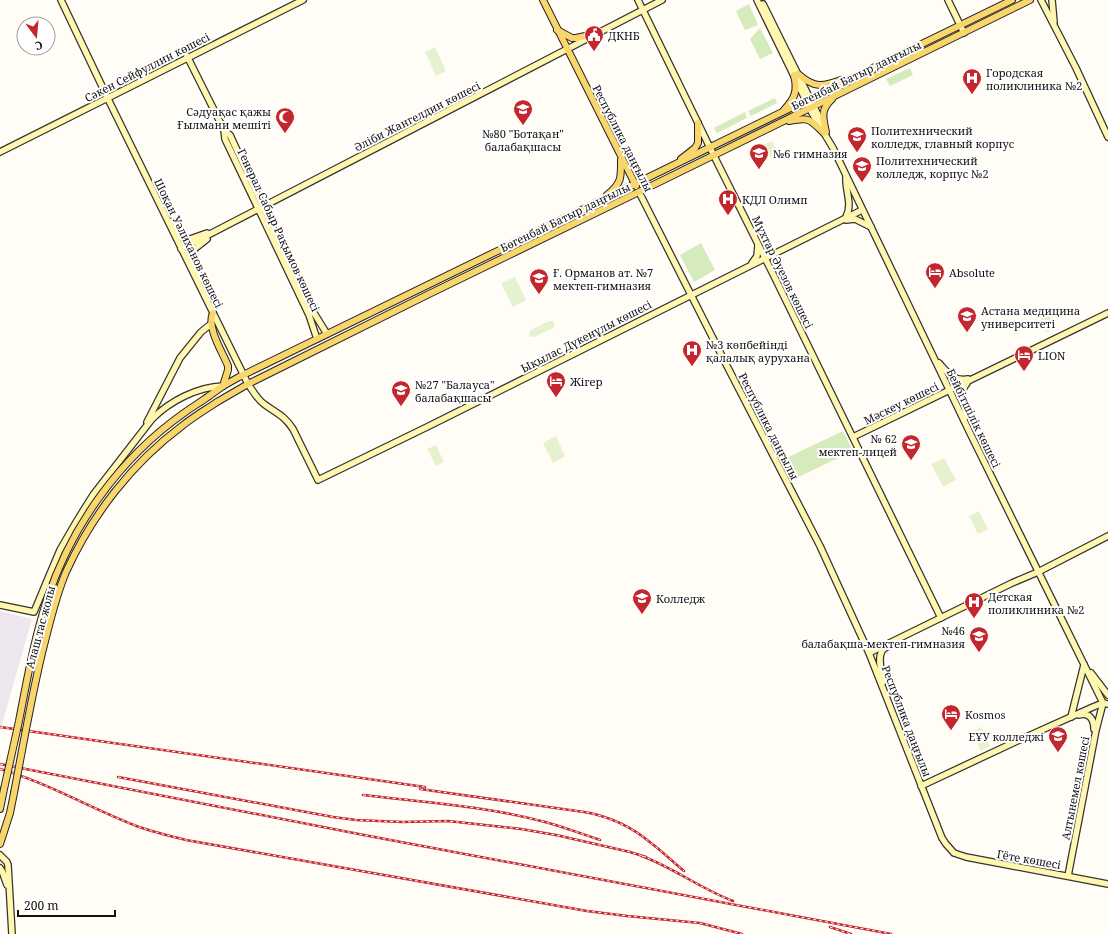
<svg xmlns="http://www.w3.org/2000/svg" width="1108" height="934" font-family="'Noto Serif',serif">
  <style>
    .industrial { fill: #eee6ef }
    .green { fill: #d5ebbd }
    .pitch { fill: #e6f2cf }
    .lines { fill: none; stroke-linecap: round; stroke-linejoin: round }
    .secondary-casing { stroke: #333; stroke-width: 8 }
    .primary-casing { stroke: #222; stroke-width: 8 }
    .secondary { stroke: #fff6b0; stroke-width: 5.5 }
    .primary { stroke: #f9d66b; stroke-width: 6 }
    .rail-casing { stroke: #c4262e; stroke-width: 2.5 }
    .rail { stroke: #fff; stroke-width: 1; stroke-dasharray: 3; stroke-linecap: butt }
    .primary-bridge-casing { stroke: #222; stroke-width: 8; stroke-linecap: butt }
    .primary-bridge { stroke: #f9d66b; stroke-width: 6 }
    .labels { text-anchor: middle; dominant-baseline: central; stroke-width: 4; stroke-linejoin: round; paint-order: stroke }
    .poi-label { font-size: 11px; fill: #111; stroke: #fff; text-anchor: start }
    .street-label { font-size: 11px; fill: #111; stroke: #fff }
  </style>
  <rect width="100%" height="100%" fill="#fffdf5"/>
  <path class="industrial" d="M0,611L32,619L0,731Z"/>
  <g class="green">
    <path d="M749,4L758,25L745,30L736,11Z"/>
    <path d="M760,28L773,53L760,59L750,39Z"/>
    <path d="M910,68L913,75L890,86L886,79Z"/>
    <path d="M775,98L777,103L751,116L748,111Z"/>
    <path d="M745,112L747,118L717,133L714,128Z"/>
    <path d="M701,243L715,270L694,282L680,255Z"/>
    <path d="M843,431L853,451L792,480L782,460Z"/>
  </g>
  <g class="pitch">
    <path d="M435,47L446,71L436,76L425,52Z"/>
    <path d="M772,141L780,156L772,160L764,145Z"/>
    <path d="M515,277L526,300L513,307L501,283Z"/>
    <path d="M1049,310L1057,327L1047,332L1039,315Z"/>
    <path d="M549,321H553C555,323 555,326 553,328L534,337C531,337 529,336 529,333L531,330Z"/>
    <path d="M556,436L565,456L553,463L543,443Z"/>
    <path d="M436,445L444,462L436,466L427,449Z"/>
    <path d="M944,458L956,480L943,487L931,464Z"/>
    <path d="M979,511L988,529L978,534L969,516Z"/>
    <path d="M981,727L990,746L981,751L972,732Z"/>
  </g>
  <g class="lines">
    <g class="secondary-casing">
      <g id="secondary">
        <path d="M61,0L110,103L248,384C253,391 257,399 264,404C276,413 284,415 293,429L318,480L429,426L862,210"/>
        <path d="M638,0L717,162L775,278L941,618"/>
        <path d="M757,0L812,113L833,148L970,433L1103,703"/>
        <path d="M948,0L964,33"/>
        <path d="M1041,0L1076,68L1108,137"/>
        <path d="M1052,0L1054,22"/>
        <path d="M763,4L823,125"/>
        <path d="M187,56L224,130L230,135L278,239L314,313L327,334"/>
        <path d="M224,130L225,139L309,315L317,339"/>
        <path d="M0,152L303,0"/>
        <path d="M846,177C845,191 853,204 846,217"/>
        <path d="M639,192L727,366L820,546L869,653L942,838L946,844L954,853L966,857L1108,884"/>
        <path d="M846,220L855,219L871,227"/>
        <path d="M169,221L176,228L181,237L185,239H190L207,233"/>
        <path d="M181,249L662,0"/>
        <path d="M752,263L757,256L758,245"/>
        <path d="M198,281V274L191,256L193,250L207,239"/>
        <path d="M939,363C947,372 954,382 968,379"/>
        <path d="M964,420C964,417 965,413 965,410C963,397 958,395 967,383"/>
        <path d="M147,422L180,358L201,332L211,324"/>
        <path d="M853,437L1108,313"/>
        <path d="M0,605L34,612L49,576L60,550L78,519L93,495L152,419C170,401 197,387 223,386"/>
        <path d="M869,653L1012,583L1038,572L1108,536"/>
        <path d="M1091,673L1108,695"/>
        <path d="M883,682C882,673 877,659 882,651C882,650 885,648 887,647"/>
        <path d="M1079,715C1089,712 1094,719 1094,729"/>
        <path d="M1071,717L1084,665"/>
        <path d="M921,786L1015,742L1093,707L1103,703L1108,704"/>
        <path d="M0,855L7,862L8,865L12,934"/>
        <path d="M0,868L2,871L7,885"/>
        <path d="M1068,876L1096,730L1103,703"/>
      </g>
    </g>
    <g class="primary-casing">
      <g id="primary">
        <path d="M543,0L636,186"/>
        <path d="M557,30L572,38H576L599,33"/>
        <path d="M798,74C814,88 822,87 841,80"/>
        <path d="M784,110C795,98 798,91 794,75"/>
        <path d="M789,121C810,117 809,119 824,133"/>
        <path d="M826,132C823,118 820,110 832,99"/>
        <path d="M681,159L695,148L698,143V123"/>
        <path d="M607,195C622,183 621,178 621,160"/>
        <path d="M213,313C206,327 223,353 228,366V370L223,386"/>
        <path d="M209,396L223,386L239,377L1012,0"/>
        <path d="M217,402L248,384L429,294L647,188L1030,0"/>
        <path d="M0,809L4,789"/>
        <path d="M0,844L10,813L14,793"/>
      </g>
    </g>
    <use href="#secondary" class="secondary"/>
    <use href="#primary" class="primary"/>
    <g class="rail-casing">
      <g id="rail">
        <path d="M0,727L425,787"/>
        <path d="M0,764L369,836L891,934"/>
        <path d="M0,769C48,783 92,809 139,827C154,832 170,836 186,840L587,911L627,916L700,923L742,934"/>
        <path d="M118,777L333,817L356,820L402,822L448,821L521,829L556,835L630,852L646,857"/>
        <path d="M420,789L584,812C608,816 632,827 651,843C663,852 673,862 684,871"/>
        <path d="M363,795C423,802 486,806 545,822C564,827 582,834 600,840"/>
        <path d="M642,856C674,868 701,889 733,901"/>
        <path d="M830,927L851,934"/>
      </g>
    </g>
    <use href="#rail" class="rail"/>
    <g class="primary-bridge-casing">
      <g id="primary-bridge">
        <path d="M4,789C9,766 14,744 19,721C27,680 34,639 47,600C71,526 120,458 184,413C192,407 201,402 209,396"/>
        <path d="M14,793C23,746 31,699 42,653C49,626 55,598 66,572C92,515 132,463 182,426C193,417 205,410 217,402"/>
      </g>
    </g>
    <use href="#primary-bridge" class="primary-bridge"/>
  </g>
  <defs>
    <g id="civic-pin" transform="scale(1)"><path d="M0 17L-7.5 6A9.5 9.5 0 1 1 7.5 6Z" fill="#c4262e" stroke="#fff"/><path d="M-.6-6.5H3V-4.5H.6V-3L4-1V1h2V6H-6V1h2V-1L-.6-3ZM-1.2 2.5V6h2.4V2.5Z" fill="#fff"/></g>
    <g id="hospital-pin" transform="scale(1)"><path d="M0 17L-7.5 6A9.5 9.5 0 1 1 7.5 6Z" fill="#c4262e" stroke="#fff"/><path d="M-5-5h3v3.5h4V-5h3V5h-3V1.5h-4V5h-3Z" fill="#fff"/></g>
    <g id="school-pin" transform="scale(1)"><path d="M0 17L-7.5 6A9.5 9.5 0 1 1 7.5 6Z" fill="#c4262e" stroke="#fff"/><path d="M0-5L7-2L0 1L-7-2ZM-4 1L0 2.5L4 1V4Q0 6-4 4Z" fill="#fff"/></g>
    <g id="mosque-pin" transform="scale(1)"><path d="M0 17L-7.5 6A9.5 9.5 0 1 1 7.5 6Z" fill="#c4262e" stroke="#fff"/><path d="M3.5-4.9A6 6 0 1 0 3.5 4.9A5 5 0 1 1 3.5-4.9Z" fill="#fff"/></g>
    <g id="university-pin" transform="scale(1)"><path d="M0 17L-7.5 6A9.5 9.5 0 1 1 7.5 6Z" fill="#c4262e" stroke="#fff"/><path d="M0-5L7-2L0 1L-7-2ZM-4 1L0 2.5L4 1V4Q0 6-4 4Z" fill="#fff"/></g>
    <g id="hotel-pin" transform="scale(1)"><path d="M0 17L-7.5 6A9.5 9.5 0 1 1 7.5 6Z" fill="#c4262e" stroke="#fff"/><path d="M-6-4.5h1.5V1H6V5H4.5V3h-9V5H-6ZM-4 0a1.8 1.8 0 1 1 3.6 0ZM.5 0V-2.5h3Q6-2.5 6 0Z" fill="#fff"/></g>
  </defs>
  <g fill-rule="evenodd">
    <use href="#civic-pin" x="594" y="35"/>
    <use href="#hospital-pin" x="972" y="78"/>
    <use href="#school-pin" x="523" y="109"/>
    <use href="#mosque-pin" x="285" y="117"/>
    <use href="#university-pin" x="857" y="136"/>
    <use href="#school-pin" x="759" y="153"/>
    <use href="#university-pin" x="862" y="166"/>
    <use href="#hospital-pin" x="728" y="199"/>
    <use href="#hotel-pin" x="935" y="272"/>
    <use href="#school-pin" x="539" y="278"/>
    <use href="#university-pin" x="967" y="316"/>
    <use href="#hospital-pin" x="692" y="350"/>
    <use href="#hotel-pin" x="1024" y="355"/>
    <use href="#hotel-pin" x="556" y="381"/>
    <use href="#school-pin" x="401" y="390"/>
    <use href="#school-pin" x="911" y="444"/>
    <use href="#school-pin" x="642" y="598"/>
    <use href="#hospital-pin" x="974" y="602"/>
    <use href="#school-pin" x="979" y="636"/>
    <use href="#hotel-pin" x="951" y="714"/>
    <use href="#university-pin" x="1058" y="736"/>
  </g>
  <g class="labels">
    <g class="poi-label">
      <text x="608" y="35">ДКНБ</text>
      <text x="986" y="72">Городская<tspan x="986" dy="13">поликлиника №2</tspan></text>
      <text x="271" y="111" text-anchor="end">Сәдуақас қажы<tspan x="271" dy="13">Ғылмани мешіті</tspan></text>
      <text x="871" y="130">Политехнический<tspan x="871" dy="13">колледж, главный корпус</tspan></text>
      <text x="523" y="133" text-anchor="middle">№80 "Ботақан"<tspan x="523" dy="13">балабақшасы</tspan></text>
      <text x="773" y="153">№6 гимназия</text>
      <text x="876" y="160">Политехнический<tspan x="876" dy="13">колледж, корпус №2</tspan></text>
      <text x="742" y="199">КДЛ Олимп</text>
      <text x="553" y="272">Ғ. Орманов ат. №7<tspan x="553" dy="13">мектеп-гимназия</tspan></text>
      <text x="949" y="272">Absolute</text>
      <text x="981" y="310">Астана медицина<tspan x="981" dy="13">университеті</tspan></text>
      <text x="706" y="344">№3 көпбейінді<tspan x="706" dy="13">қалалық аурухана</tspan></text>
      <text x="1038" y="355">LION</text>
      <text x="570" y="381">Жiгер</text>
      <text x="415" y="384">№27 "Балауса"<tspan x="415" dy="13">балабақшасы</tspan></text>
      <text x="897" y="438" text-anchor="end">№ 62<tspan x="897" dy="13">мектеп-лицей</tspan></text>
      <text x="988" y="596">Детская<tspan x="988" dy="13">поликлиника №2</tspan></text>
      <text x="656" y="598">Колледж</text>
      <text x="965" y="630" text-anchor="end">№46<tspan x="965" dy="13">балабақша-мектеп-гимназия</tspan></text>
      <text x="965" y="714">Kosmos</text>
      <text x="1044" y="736" text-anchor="end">ЕҰУ колледжі</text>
    </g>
    <g class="street-label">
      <text transform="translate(147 67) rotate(-27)">Сәкен Сейфуллин көшесі</text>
      <text transform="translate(856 75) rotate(-26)">Бөгенбай Батыр даңғылы</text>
      <text transform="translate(417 116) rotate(-27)">Әліби Жангелдин көшесі</text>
      <text transform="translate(623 138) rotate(63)">Республика даңғылы</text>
      <text transform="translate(565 217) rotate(-26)">Бөгенбай Батыр даңғылы</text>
      <text transform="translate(279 230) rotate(65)">Генерал Сабыр Рақымов көшесі</text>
      <text transform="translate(189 243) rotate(64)">Шоқан Уәлиханов көшесі</text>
      <text transform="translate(783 272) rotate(64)">Мұхтар Әуезов көшесі</text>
      <text transform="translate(586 336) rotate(-27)">Ықылас Дүкенұлы көшесі</text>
      <text transform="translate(901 403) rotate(-26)">Мәскеу көшесі</text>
      <text transform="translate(974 418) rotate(64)">Бейбітшілік көшесі</text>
      <text transform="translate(769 426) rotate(63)">Республика даңғылы</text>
      <text transform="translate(40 627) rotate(-75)">Алаш тас жолы</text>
      <text transform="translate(907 721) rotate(69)">Республика даңғылы</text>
      <text transform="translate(1075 788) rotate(-79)">Алтынемел көшесі</text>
      <text transform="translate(1029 859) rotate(10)">Гёте көшесі</text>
    </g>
  </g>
  <g transform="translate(36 36) rotate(164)"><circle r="19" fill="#ffffff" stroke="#a0a0a0"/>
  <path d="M0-3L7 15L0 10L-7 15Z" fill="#c4262e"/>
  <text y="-6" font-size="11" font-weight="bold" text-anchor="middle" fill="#111111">С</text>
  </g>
  <path d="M18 910v6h97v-6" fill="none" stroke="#111111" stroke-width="2"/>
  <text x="24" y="910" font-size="12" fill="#111111" stroke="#ffffff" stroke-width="3" paint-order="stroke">200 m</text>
</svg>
